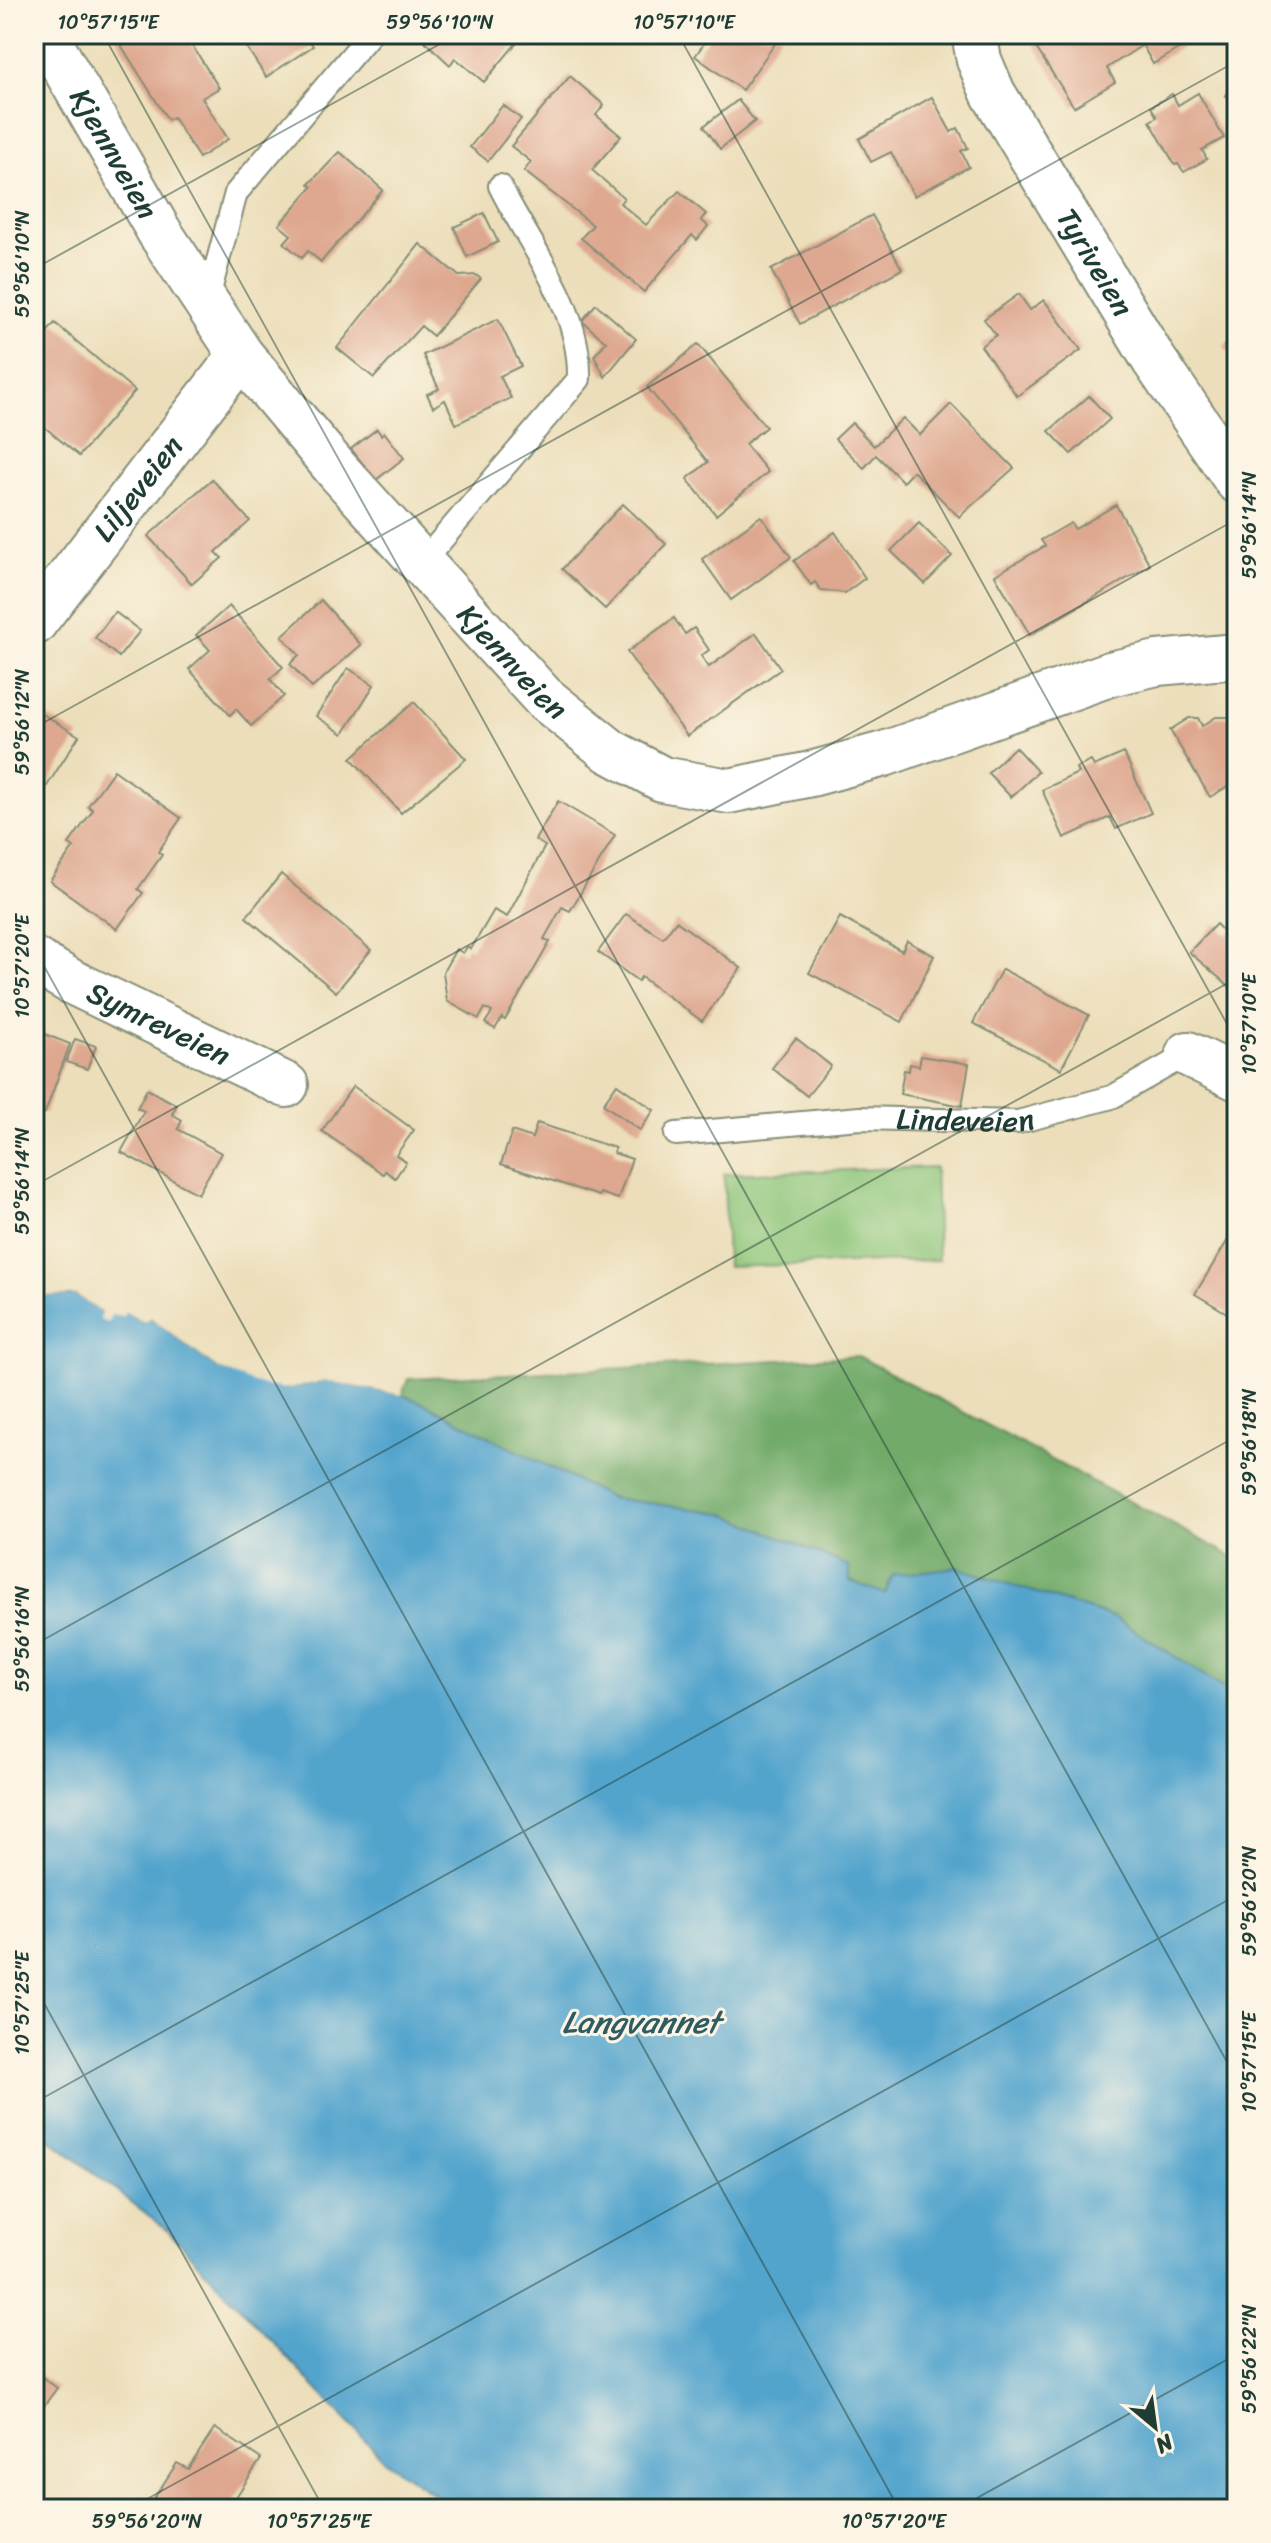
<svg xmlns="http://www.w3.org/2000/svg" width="1271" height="2543" font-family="Sriracha,sans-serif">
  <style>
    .green { fill: #8cc579; stroke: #568156; stroke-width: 2 }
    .forest { fill: #71aa69; stroke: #48744e; stroke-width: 2 }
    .water { fill: #52a4cd; stroke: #387080; stroke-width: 2 }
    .pier { fill: #ecdeba }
    .building { fill: #dea78f }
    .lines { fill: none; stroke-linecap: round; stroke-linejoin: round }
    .lane-casing { stroke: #868e77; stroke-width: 26 }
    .street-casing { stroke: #868e77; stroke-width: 48 }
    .lane { stroke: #fff; stroke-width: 22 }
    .street { stroke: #fff; stroke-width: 44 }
    .ticks { fill: none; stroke: #1f3d34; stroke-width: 2; stroke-opacity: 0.45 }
    .labels { text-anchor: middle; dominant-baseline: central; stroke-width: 6; stroke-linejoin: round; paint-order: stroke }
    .street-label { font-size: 30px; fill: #1f3d34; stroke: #fcf5e5 }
    .water-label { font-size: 32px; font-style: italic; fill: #2e5c62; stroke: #fcf5e5 }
    .neatline { fill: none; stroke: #1f3d34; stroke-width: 3 }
    .ticks-label { font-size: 20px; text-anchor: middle; fill: #1f3d34 }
  </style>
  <rect width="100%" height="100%" fill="#fcf5e5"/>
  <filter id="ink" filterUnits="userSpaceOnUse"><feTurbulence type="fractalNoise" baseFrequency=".0125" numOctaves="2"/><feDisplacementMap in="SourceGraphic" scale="16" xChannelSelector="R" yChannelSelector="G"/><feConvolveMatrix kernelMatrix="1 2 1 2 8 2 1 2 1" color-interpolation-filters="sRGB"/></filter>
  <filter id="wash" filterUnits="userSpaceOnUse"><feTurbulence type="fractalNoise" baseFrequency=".006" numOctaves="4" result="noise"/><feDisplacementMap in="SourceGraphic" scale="32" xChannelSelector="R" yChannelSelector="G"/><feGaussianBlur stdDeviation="1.8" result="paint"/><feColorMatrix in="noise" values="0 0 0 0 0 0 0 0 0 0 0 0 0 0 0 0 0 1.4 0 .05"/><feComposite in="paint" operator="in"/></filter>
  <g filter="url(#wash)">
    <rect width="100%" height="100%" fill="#ecdeba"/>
    <path class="green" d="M935,1167L938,1260L727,1267L724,1174Z"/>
    <path class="forest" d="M858,1356L1237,1559V1697L1115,1618L956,1567L885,1594L850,1581L723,1513L610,1498L425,1404L402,1395L408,1379Z"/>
    <path class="water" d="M76,1295L102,1313L108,1322L110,1314L125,1312L144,1322L150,1317L218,1369L285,1389L325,1381L402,1395L425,1404L610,1498L723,1513L849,1566L850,1581L885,1594L893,1575L956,1567L1115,1618L1237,1697V2509H455L384,2460L165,2228L34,2127V1296Z"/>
    <path class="pier" d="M77,1291L105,1310L106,1316L109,1311L125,1308L144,1317L152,1313L220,1366L258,1380L285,1385L325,1377L403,1392L402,1395L325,1381L285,1389L257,1384L218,1369L150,1317L144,1322L125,1312L123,1316L111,1315L108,1323L100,1320L102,1313L76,1295L34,1296V1292Z"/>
    <g id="blocks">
      <g class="building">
        <path d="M114,34H185L219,88L202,98L228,139L199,158L173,117L168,120Z"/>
        <path d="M238,34H305L313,46L266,77Z"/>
        <path d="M417,34H524L484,82L455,58L450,65Z"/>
        <path d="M711,34H782L742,90L695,56Z"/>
        <path d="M1047,34H1134L1141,46L1107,68L1115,82L1074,107L1033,43Z"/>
        <path d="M1136,34H1194L1198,37L1153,64Z"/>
        <path d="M570,76L604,105L596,115L621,136L592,170L624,198L620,203L646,225L679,191L706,214L701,220L708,226L697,240L692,235L644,292L581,238L593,225L524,171L531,162L511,146Z"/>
        <path d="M1237,80V105L1225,96Z"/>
        <path d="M1198,93L1224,138L1202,150L1207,159L1184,172L1178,164L1175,165L1150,121L1157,117L1151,107L1172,94L1178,105Z"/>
        <path d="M932,97L951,132L958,128L968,148L961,151L969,167L914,196L891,152L871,162L859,139Z"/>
        <path d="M738,100L755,121L720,149L704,126Z"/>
        <path d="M503,105L521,119L488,161L470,147Z"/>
        <path d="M340,152L383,190L321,262L308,251L302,258L284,243L291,235L279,225L312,187L309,184Z"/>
        <path d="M484,213L498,242L467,257L454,227Z"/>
        <path d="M872,215L902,269L800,324L771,270Z"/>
        <path d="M420,244L459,276L476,275L481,279L433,336L421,326L374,378L337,348Z"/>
        <path d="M1019,294L1030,310L1044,300L1081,350L1017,396L981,346L996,335L984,319Z"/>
        <path d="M596,304L636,339L605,377L594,356L606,342L582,321Z"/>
        <path d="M498,319L521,366L500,376L511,398L456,424L445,400L433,407L427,394L439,389L423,355Z"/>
        <path d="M55,323L135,391L79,456L34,418V347Z"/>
        <path d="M1237,337V364L1224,346Z"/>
        <path d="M698,344L766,427L745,444L768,472L716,515L687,479L708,462L647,387Z"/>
        <path d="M1089,396L1110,419L1071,454L1049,431Z"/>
        <path d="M951,404L1014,468L959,517L913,471L903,482L876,455L864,468L835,439L852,423L874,446L903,418L920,435Z"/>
        <path d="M377,429L381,435L384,432L404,458L376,480L351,449Z"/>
        <path d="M212,479L250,521L216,552L222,558L192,584L148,536Z"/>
        <path d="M623,504L666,544L605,609L562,569Z"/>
        <path d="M1116,505L1150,565L1030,635L995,575L1045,546L1041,540L1071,523L1075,529Z"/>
        <path d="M761,516L791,557L731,600L702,559Z"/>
        <path d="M919,523L952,556L925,584L891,551Z"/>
        <path d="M835,532L865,578L845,593L821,590L815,582L811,585L794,561Z"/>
        <path d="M321,600L361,645L312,688L290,664L299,655L282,636Z"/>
        <path d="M229,606L283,667L270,679L284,696L251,726L236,709L230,715L189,669L210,650L196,635Z"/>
        <path d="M115,612L140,631L119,657L95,638Z"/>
        <path d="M674,618L685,634L694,628L709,650L701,656L709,667L756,633L781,669L687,736L627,652Z"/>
        <path d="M348,668L374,685L343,734L316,716Z"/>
        <path d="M414,702L466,759L401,813L351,758Z"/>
        <path d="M34,709L79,736L34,806Z"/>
        <path d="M1216,717H1237V781L1210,797L1170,730L1189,718H1198L1202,726Z"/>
        <path d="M1015,747L1038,772L1011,797L988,773Z"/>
        <path d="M1124,753L1151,813L1116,829L1110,817L1064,838L1042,790L1078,773L1076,768L1091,761L1094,766Z"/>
        <path d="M114,770L181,818L158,852L162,855L138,889L143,893L117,929L50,881L74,847L69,844L93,810L88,806Z"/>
        <path d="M558,801L615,835L570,911L562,907L544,939L550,942L505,1020L502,1018L495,1029L485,1023L492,1012L485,1008L479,1019L447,1001L443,972L456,949L463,953L467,947L471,949L494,910L507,917L545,846L535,840Z"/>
        <path d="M281,874L371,950L336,992L246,917Z"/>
        <path d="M626,914L663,938L676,921L741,968L702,1021L641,977L638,981L598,952Z"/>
        <path d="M840,917L902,951L907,941L934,956L902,1022L809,973Z"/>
        <path d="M1216,924L1227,935L1237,925V993L1189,952Z"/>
        <path d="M1002,969L1089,1015L1061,1069L973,1023Z"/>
        <path d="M34,1030L70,1044L45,1113L34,1109Z"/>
        <path d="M796,1038L831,1066L807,1096L772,1068Z"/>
        <path d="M75,1039L96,1046L87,1069L66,1062Z"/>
        <path d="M921,1056L969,1064L962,1106L900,1094L904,1070L909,1071L910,1064L919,1066Z"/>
        <path d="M617,1084L654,1110L640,1130L603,1104Z"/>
        <path d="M353,1086L414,1130L396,1155L406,1162L395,1178L385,1171L383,1174L322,1131Z"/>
        <path d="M147,1089L177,1105L172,1114L182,1120L178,1129L221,1153L198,1194L121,1152L144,1111L137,1108Z"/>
        <path d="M537,1123L615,1148L614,1153L632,1159L618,1199L600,1193L599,1196L501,1164L512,1131L532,1138Z"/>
        <path d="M1237,1225V1319L1195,1294Z"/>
        <path d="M34,2371L57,2388L34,2419Z"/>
        <path d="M215,2428L261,2459L228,2509H147L177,2463L188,2469Z"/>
      </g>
    </g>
  </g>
  <g filter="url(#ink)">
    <use href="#blocks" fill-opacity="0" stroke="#868e77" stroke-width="2"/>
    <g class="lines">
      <g class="lane-casing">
        <g id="lane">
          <path d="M207,302L236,193L370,34"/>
          <path d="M420,565L579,379C581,307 530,247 500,186"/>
          <path id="s1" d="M676,1134L860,1118L1018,1122L1112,1097L1188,1054"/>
        </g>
      </g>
      <g class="street-casing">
        <g id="street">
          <path id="s2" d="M45,34L160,233L241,355L338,471L543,697L610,751L662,779L729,791L811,774L884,754L1110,674L1157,663L1237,656"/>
          <path id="s3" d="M974,34L979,60L993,93L1154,360L1237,481"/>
          <path id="s4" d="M34,623L241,355"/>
          <path id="s5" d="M34,960L70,981L286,1085"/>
          <path d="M1188,1054L1237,1078"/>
        </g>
      </g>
      <use href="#lane" class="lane"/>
      <use href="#street" class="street"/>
    </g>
  </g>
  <path class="ticks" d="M103,34L1237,2080M678,34L1237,1042M34,269L458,34M34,728L1237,61M34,948L899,2509M34,1186L1237,519M34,1645L1237,978M34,1985L324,2509M34,2103L1237,1436M129,2509L1237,1895M957,2509L1237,2354"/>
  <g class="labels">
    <g class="street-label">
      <text stroke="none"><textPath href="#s2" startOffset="138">Kjennveien</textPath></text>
      <text stroke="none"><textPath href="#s3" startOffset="260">Tyriveien</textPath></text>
      <text stroke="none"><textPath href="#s4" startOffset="170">Liljeveien</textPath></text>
      <text stroke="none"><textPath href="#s2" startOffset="786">Kjennveien</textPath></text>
      <text stroke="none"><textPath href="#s5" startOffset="140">Symreveien</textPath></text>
      <text stroke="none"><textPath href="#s1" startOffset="290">Lindeveien</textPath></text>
    </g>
    <g class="water-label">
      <text x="641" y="2022">Langvannet</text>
    </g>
  </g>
  <rect width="1271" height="2543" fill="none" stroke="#fcf5e5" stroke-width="88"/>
  <g transform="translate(1155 2427) rotate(151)" stroke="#fcf5e5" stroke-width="6" paint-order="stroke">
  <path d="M0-6L14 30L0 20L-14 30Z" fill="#1f3d34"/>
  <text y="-12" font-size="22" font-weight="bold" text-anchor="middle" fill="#1f3d34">N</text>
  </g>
  <rect x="44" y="44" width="1183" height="2455" class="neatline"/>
  <g class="ticks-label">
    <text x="108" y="29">10°57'15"E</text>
    <text x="440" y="29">59°56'10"N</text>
    <text x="684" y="29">10°57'10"E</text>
    <text transform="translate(22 264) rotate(-90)" y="7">59°56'10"N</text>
    <text transform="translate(1249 525) rotate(-90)" y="7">59°56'14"N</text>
    <text transform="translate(22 722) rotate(-90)" y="7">59°56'12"N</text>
    <text transform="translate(22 966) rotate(-90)" y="7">10°57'20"E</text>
    <text transform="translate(1249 1024) rotate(-90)" y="7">10°57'10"E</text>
    <text transform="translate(22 1181) rotate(-90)" y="7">59°56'14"N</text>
    <text transform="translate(1249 1442) rotate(-90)" y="7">59°56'18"N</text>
    <text transform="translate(22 1639) rotate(-90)" y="7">59°56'16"N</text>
    <text transform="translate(1249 1901) rotate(-90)" y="7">59°56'20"N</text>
    <text transform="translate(22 2003) rotate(-90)" y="7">10°57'25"E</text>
    <text transform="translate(1249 2062) rotate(-90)" y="7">10°57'15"E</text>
    <text transform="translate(1249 2359) rotate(-90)" y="7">59°56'22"N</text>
    <text x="147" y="2528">59°56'20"N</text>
    <text x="319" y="2528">10°57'25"E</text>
    <text x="894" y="2528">10°57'20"E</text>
  </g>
</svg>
